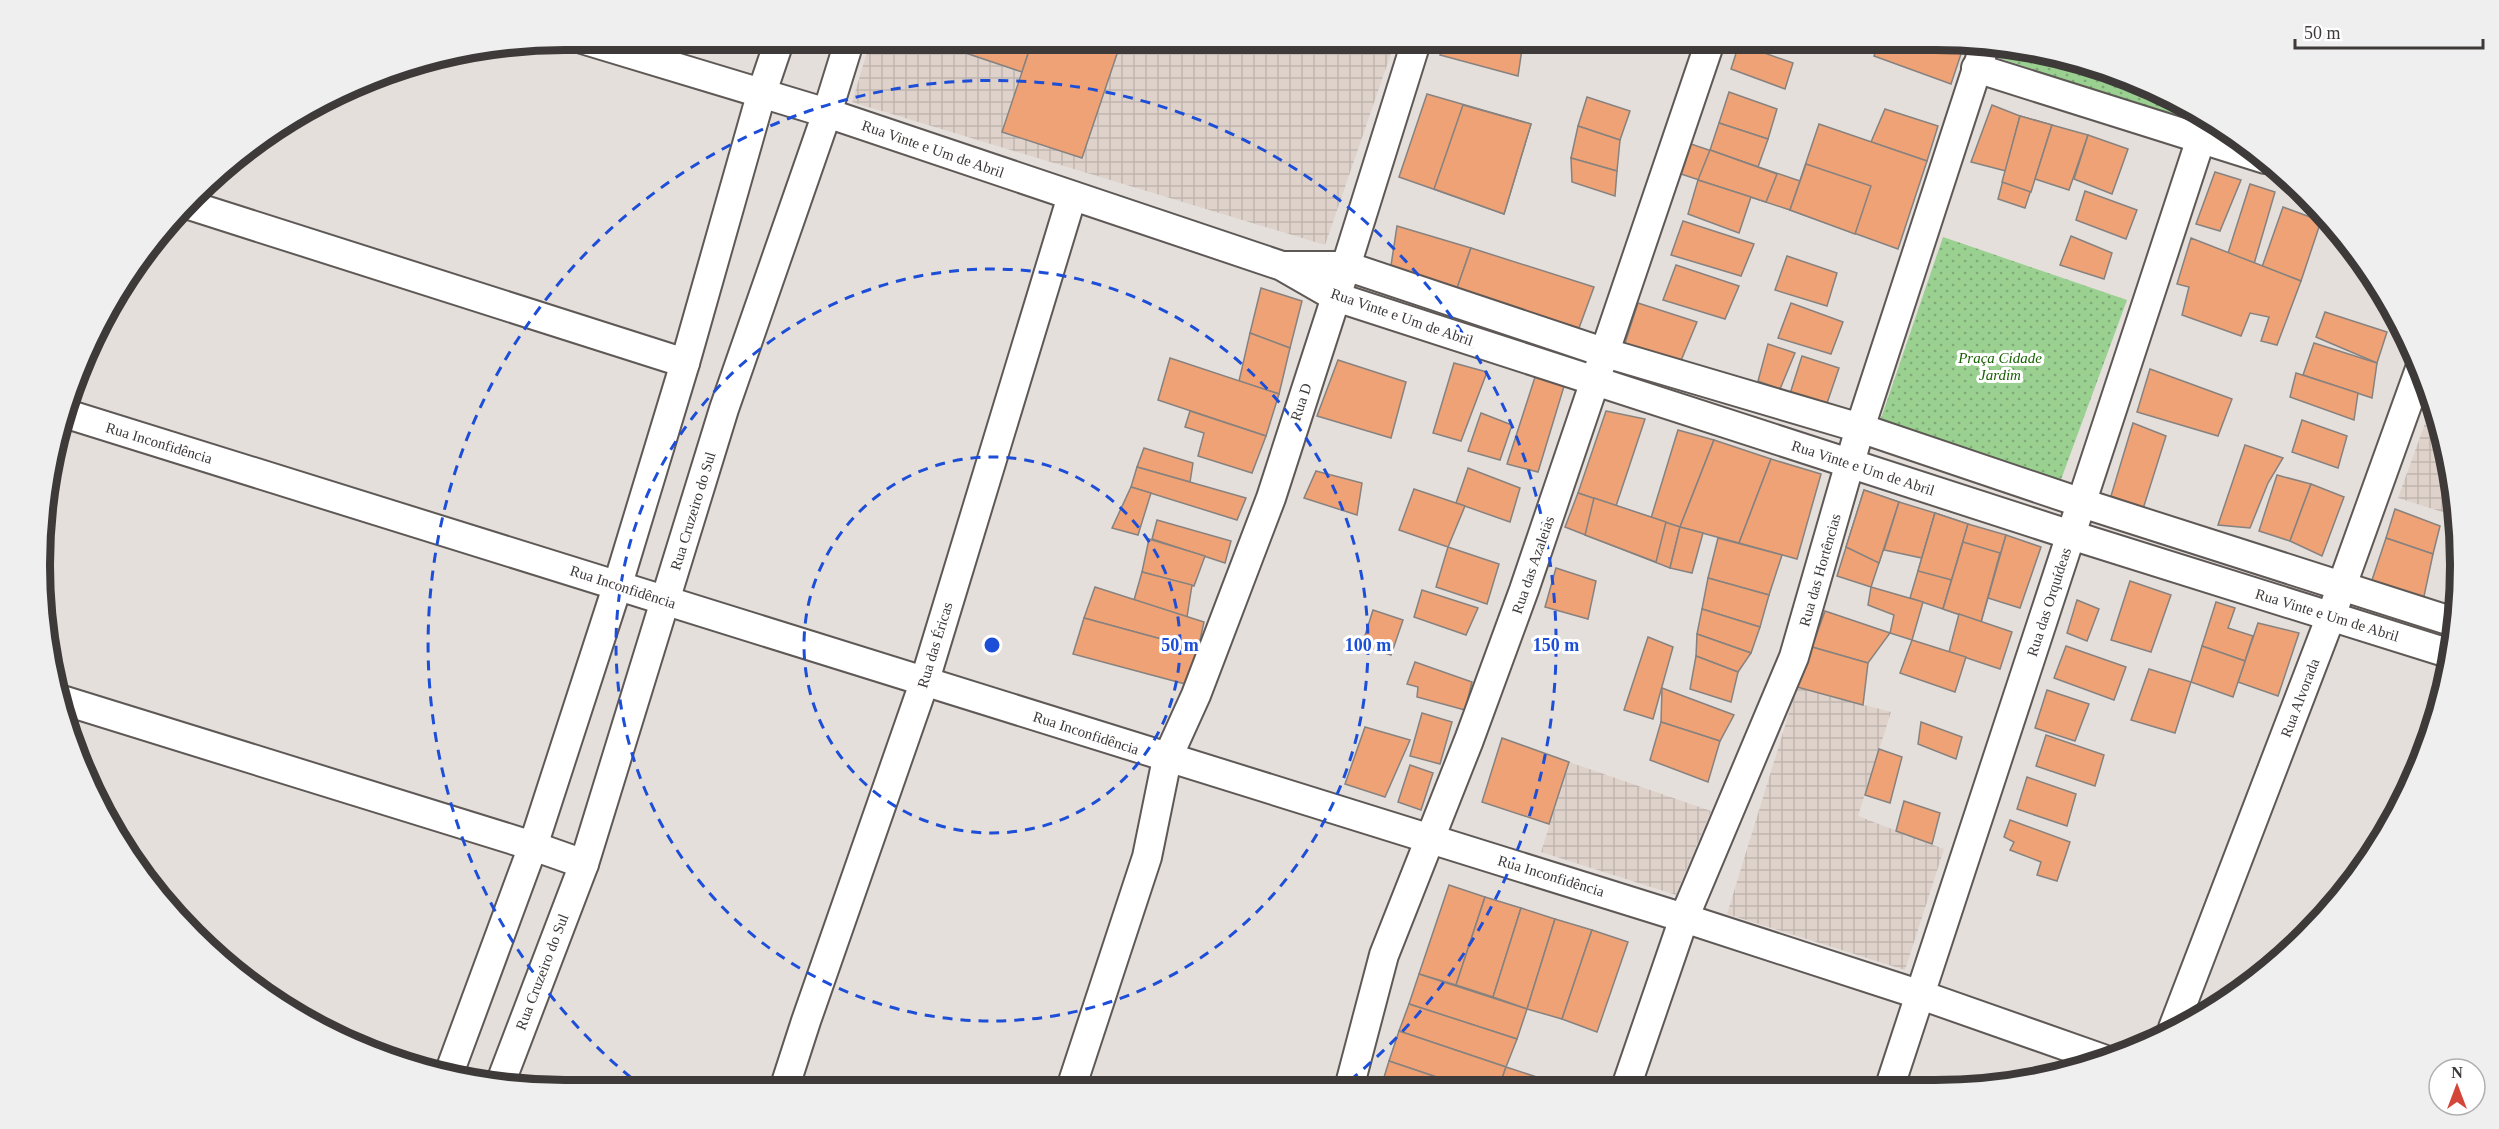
<svg xmlns="http://www.w3.org/2000/svg" width="2499" height="1129" font-family="'Times New Roman',serif">
  <style>
    .industrial { fill: url(#industrial-grid) }
    .grass { fill: url(#grass-dots) }
    .building { fill: #eea275; stroke: #87827f; stroke-width: 1.5 }
    .lines { fill: none; stroke-linecap: round; stroke-linejoin: round }
    .minor-casing { stroke: #5e5956; stroke-width: 32 }
    .minor { stroke: #fff; stroke-width: 28 }
    .ring { fill: none; stroke: #1d4ed8; stroke-width: 3; stroke-dasharray: 10 8 }
    .labels { text-anchor: middle; dominant-baseline: central; stroke-width: 6; stroke-linejoin: round; paint-order: stroke }
    .street-label { font-size: 15px; fill: #3d3a39; stroke: #fff }
    .park-label { font-size: 15px; font-style: italic; fill: #176102; stroke: #fff }
    .rim { fill: none; stroke: #3d3a39; stroke-width: 8 }
    .centre { fill: #1d4ed8; stroke: #fff; stroke-width: 3 }
    .ring-label { font-size: 18px; text-anchor: middle; font-weight: bold; fill: #1d4ed8; stroke: #fff; stroke-width: 6; stroke-linejoin: round; paint-order: stroke }
  </style>
  <defs>
    <pattern id="industrial-grid" width="8" height="8" patternUnits="userSpaceOnUse" patternTransform="scale(1.5)"><rect width="8" height="8" fill="#dfd2cb"/><path d="M0 4h8M4 0v8" fill="none" stroke="#c0b5af"/></pattern>
    <pattern id="grass-dots" width="8" height="8" patternUnits="userSpaceOnUse" patternTransform="scale(1.5)"><rect width="8" height="8" fill="#9ad090"/><path d="M2 2h.1M6 6h.1" fill="none" stroke="#7faa77" stroke-width="1.8" stroke-linecap="round"/></pattern>
  </defs>
  <rect width="100%" height="100%" fill="#e5dfdc"/>
  <g class="industrial">
    <path d="M871,39H1396L1325,245L852,102Z"/>
    <path d="M2432,404L2450,462L2455,516L2398,498Z"/>
    <path d="M1797,687L1891,712L1858,816L1944,849L1905,970L1727,914Z"/>
    <path d="M1569,762L1711,811L1676,895L1541,852Z"/>
  </g>
  <g class="grass">
    <path d="M1997,45L2037,49L2135,79L2200,113L2196,124L1993,56Z"/>
    <path d="M1943,237L2127,300L2059,485L1877,430Z"/>
  </g>
  <g class="building">
    <path d="M924,39H1033L1022,72Z"/>
    <path d="M1033,39H1122L1082,158L1002,132Z"/>
    <path d="M1445,39H1494L1522,49L1518,76L1440,55Z"/>
    <path d="M1880,39H1938L1963,48L1951,84L1874,56Z"/>
    <path d="M1739,44L1793,63L1785,89L1731,69Z"/>
    <path d="M1729,92L1777,109L1768,139L1719,123Z"/>
    <path d="M1427,94L1531,124L1504,214L1399,177Z"/>
    <path d="M1587,97L1630,111L1620,140L1578,126Z"/>
    <path d="M1463,105L1531,124L1504,214L1434,189Z"/>
    <path d="M1992,105L2020,116L2006,171L1971,162Z"/>
    <path d="M1885,109L1938,126L1927,161L1871,142Z"/>
    <path d="M2020,116L2052,125L2025,208L1998,199Z"/>
    <path d="M2020,116L2052,125L2031,192L2002,182Z"/>
    <path d="M1719,123L1768,139L1758,167L1710,150Z"/>
    <path d="M1819,124L1927,161L1898,249L1790,210Z"/>
    <path d="M2052,125L2088,135L2069,190L2035,179Z"/>
    <path d="M1578,126L1620,140L1617,171L1571,158Z"/>
    <path d="M2088,135L2128,149L2112,194L2074,179Z"/>
    <path d="M1691,144L1800,181L1790,210L1681,174Z"/>
    <path d="M1710,150L1777,174L1766,202L1698,180Z"/>
    <path d="M1571,158L1617,171L1615,196L1572,182Z"/>
    <path d="M1806,164L1871,186L1855,234L1790,210Z"/>
    <path d="M2215,172L2241,180L2220,231L2196,224Z"/>
    <path d="M1698,180L1751,197L1739,233L1688,214Z"/>
    <path d="M2250,184L2275,192L2254,264L2228,253Z"/>
    <path d="M2085,191L2137,210L2126,239L2076,220Z"/>
    <path d="M2283,207L2321,221L2301,281L2262,267Z"/>
    <path d="M1683,221L1754,244L1741,276L1671,255Z"/>
    <path d="M1397,226L1471,248L1456,291L1390,272Z"/>
    <path d="M2071,236L2112,253L2104,279L2060,265Z"/>
    <path d="M2191,238L2301,281L2277,345L2261,341L2269,317L2250,313L2241,336L2182,315L2189,287L2177,284Z"/>
    <path d="M1471,248L1594,287L1579,328L1456,291Z"/>
    <path d="M1787,256L1837,273L1827,306L1775,290Z"/>
    <path d="M1676,265L1739,286L1725,319L1663,300Z"/>
    <path d="M1261,288L1302,301L1290,348L1250,333Z"/>
    <path d="M1638,303L1697,322L1680,363L1625,343Z"/>
    <path d="M1791,303L1843,322L1831,354L1778,338Z"/>
    <path d="M2325,312L2387,332L2377,363L2316,337Z"/>
    <path d="M1250,333L1290,348L1279,394L1239,381Z"/>
    <path d="M2314,343L2377,363L2372,398L2303,375Z"/>
    <path d="M1768,344L1795,353L1780,389L1758,381Z"/>
    <path d="M1802,356L1839,368L1824,412L1788,400Z"/>
    <path d="M1170,358L1279,394L1266,436L1158,400Z"/>
    <path d="M1338,360L1406,382L1391,438L1317,416Z"/>
    <path d="M1454,363L1487,372L1461,441L1433,433Z"/>
    <path d="M2150,369L2232,399L2218,436L2137,412Z"/>
    <path d="M2296,373L2358,393L2354,420L2290,397Z"/>
    <path d="M1536,374L1565,383L1538,472L1507,464Z"/>
    <path d="M1190,411L1266,436L1252,473L1198,456L1204,433L1185,427Z"/>
    <path d="M1606,411L1645,419L1616,506L1578,493Z"/>
    <path d="M1481,413L1512,425L1500,460L1468,451Z"/>
    <path d="M2302,420L2347,436L2338,468L2292,452Z"/>
    <path d="M2133,423L2166,436L2143,509L2111,496Z"/>
    <path d="M1678,430L1714,440L1680,527L1651,518Z"/>
    <path d="M1714,440L1771,459L1739,543L1680,527Z"/>
    <path d="M2245,445L2283,458L2268,483L2250,528L2218,525Z"/>
    <path d="M1144,448L1193,463L1190,482L1137,467Z"/>
    <path d="M1771,459L1821,474L1797,559L1739,543Z"/>
    <path d="M1137,467L1246,498L1237,520L1131,487Z"/>
    <path d="M1468,468L1520,488L1510,522L1456,503Z"/>
    <path d="M1316,471L1362,483L1357,515L1304,498Z"/>
    <path d="M2277,475L2311,484L2290,541L2259,531Z"/>
    <path d="M2311,484L2344,497L2322,556L2290,541Z"/>
    <path d="M1131,487L1151,493L1138,535L1112,528Z"/>
    <path d="M1414,489L1465,506L1448,547L1399,530Z"/>
    <path d="M1864,490L1899,502L1871,587L1837,576Z"/>
    <path d="M1864,490L1899,502L1879,563L1846,547Z"/>
    <path d="M1578,493L1680,527L1670,568L1565,527Z"/>
    <path d="M1594,498L1666,522L1656,562L1585,535Z"/>
    <path d="M1899,502L1935,513L1922,558L1884,550Z"/>
    <path d="M2395,509L2440,526L2433,554L2386,538Z"/>
    <path d="M1935,513L1968,524L1943,609L1910,598Z"/>
    <path d="M1935,513L1968,524L1952,580L1918,571Z"/>
    <path d="M1157,520L1231,541L1225,563L1152,539Z"/>
    <path d="M1968,524L2006,535L1981,622L1943,609Z"/>
    <path d="M1680,527L1703,533L1692,573L1670,568Z"/>
    <path d="M2006,535L2041,547L2020,608L1988,598Z"/>
    <path d="M1718,538L1782,555L1769,595L1708,578Z"/>
    <path d="M2386,538L2433,554L2423,601L2371,583Z"/>
    <path d="M1149,539L1205,556L1194,586L1142,572Z"/>
    <path d="M1963,542L2000,553L1981,622L1943,609Z"/>
    <path d="M1448,547L1499,564L1487,604L1436,587Z"/>
    <path d="M1556,568L1596,581L1588,619L1545,607Z"/>
    <path d="M1142,572L1192,585L1187,617L1134,600Z"/>
    <path d="M1708,578L1769,595L1760,627L1702,609Z"/>
    <path d="M2130,581L2171,595L2151,652L2111,640Z"/>
    <path d="M1095,587L1204,622L1198,649L1084,618Z"/>
    <path d="M1871,587L1923,602L1912,640L1890,633L1894,615L1868,605Z"/>
    <path d="M1422,590L1478,608L1466,635L1414,617Z"/>
    <path d="M2077,600L2099,609L2087,641L2067,633Z"/>
    <path d="M2216,602L2235,608L2228,628L2253,636L2245,661L2202,646Z"/>
    <path d="M1702,609L1760,627L1751,653L1697,634Z"/>
    <path d="M1373,610L1403,620L1391,655L1362,645Z"/>
    <path d="M1825,611L1890,633L1868,663L1812,647Z"/>
    <path d="M1959,614L2012,632L2000,669L1949,652Z"/>
    <path d="M1084,618L1198,649L1189,685L1073,654Z"/>
    <path d="M2258,623L2299,633L2278,696L2238,682Z"/>
    <path d="M1697,634L1751,653L1738,672L1696,656Z"/>
    <path d="M1648,637L1673,647L1653,719L1624,710Z"/>
    <path d="M1912,640L1966,657L1955,692L1900,673Z"/>
    <path d="M2066,646L2126,667L2114,700L2054,678Z"/>
    <path d="M2202,646L2245,661L2233,697L2191,682Z"/>
    <path d="M1812,647L1868,663L1863,705L1797,687Z"/>
    <path d="M1696,656L1738,672L1731,702L1690,689Z"/>
    <path d="M1415,662L1472,682L1465,710L1417,697L1418,687L1407,684Z"/>
    <path d="M2149,669L2191,682L2175,733L2131,720Z"/>
    <path d="M1662,688L1734,715L1720,741L1661,722Z"/>
    <path d="M2047,690L2089,704L2075,741L2035,728Z"/>
    <path d="M1422,713L1452,722L1440,764L1410,756Z"/>
    <path d="M1661,722L1720,741L1708,782L1650,760Z"/>
    <path d="M1921,722L1962,737L1956,759L1918,744Z"/>
    <path d="M1365,727L1410,740L1385,797L1345,784Z"/>
    <path d="M2046,735L2104,755L2095,786L2036,766Z"/>
    <path d="M1502,738L1569,762L1549,824L1482,802Z"/>
    <path d="M1879,749L1902,757L1890,803L1865,795Z"/>
    <path d="M1410,765L1433,773L1421,810L1398,802Z"/>
    <path d="M2027,777L2076,794L2067,826L2017,809Z"/>
    <path d="M1904,801L1940,813L1932,844L1896,831Z"/>
    <path d="M2010,820L2070,842L2057,881L2037,875L2041,862L2010,850L2014,842L2004,837Z"/>
    <path d="M1449,885L1485,897L1456,985L1419,974Z"/>
    <path d="M1485,897L1521,908L1493,997L1456,985Z"/>
    <path d="M1521,908L1555,919L1527,1009L1493,997Z"/>
    <path d="M1555,919L1592,930L1562,1019L1527,1009Z"/>
    <path d="M1592,930L1628,942L1597,1032L1562,1019Z"/>
    <path d="M1419,974L1527,1009L1517,1039L1409,1004Z"/>
    <path d="M1409,1004L1517,1039L1506,1067L1399,1031Z"/>
    <path d="M1399,1031L1506,1067L1499,1087H1466L1389,1061Z"/>
    <path d="M1389,1061L1466,1087H1381Z"/>
    <path d="M1506,1067L1567,1087H1499Z"/>
  </g>
  <g class="lines">
    <g class="minor-casing">
      <g id="minor">
        <path d="M582,39L827,113L1282,266L1336,297L2071,535L2451,654"/>
        <path d="M1976,68L2265,159"/>
        <path d="M189,205L685,363"/>
        <path d="M1284,266H1346L1606,353L1860,428L2082,503L2454,622"/>
        <path d="M67,414L1684,918L1921,995L2103,1059"/>
        <path d="M59,699L533,846L584,864"/>
        <path d="M2173,1028L2331,616L2421,366"/>
        <path d="M448,1076L533,846L618,584L685,363L761,95L780,39"/>
        <path d="M500,1084L584,864L724,409L827,113L850,39"/>
        <path d="M1890,1086L2208,117"/>
        <path d="M1626,1087L1684,918L1794,657L1860,428L1985,44"/>
        <path d="M1071,1088L1147,857L1167,759L1196,695L1271,498L1346,266L1417,39"/>
        <path d="M1349,1088L1384,955L1469,740L1524,590L1711,39"/>
        <path d="M784,1089L806,1021L925,680L1072,196"/>
      </g>
    </g>
    <use href="#minor" class="minor"/>
  </g>
  <g class="ring">
    <circle cx="992" cy="645" r="188"/>
    <circle cx="992" cy="645" r="376"/>
    <path d="M645 1089A564 564 0 1 1 1343 1086"/>
  </g>
  <g class="labels">
    <g class="street-label">
      <text transform="translate(933 149) rotate(19)">Rua Vinte e Um de Abril</text>
      <text transform="translate(1402 317) rotate(19)">Rua Vinte e Um de Abril</text>
      <text transform="translate(1301 402) rotate(-72)">Rua D</text>
      <text transform="translate(159 443) rotate(17)">Rua Inconfidência</text>
      <text transform="translate(1863 468) rotate(18)">Rua Vinte e Um de Abril</text>
      <text transform="translate(693 511) rotate(-73)">Rua Cruzeiro do Sul</text>
      <text transform="translate(1533 565) rotate(-71)">Rua das Azaleias</text>
      <text transform="translate(1820 570) rotate(-74)">Rua das Hortências</text>
      <text transform="translate(623 587) rotate(18)">Rua Inconfidência</text>
      <text transform="translate(2049 602) rotate(-72)">Rua das Orquídeas</text>
      <text transform="translate(2327 615) rotate(17)">Rua Vinte e Um de Abril</text>
      <text transform="translate(935 645) rotate(-73)">Rua das Éricas</text>
      <text transform="translate(2300 698) rotate(-69)">Rua Alvorada</text>
      <text transform="translate(1086 733) rotate(18)">Rua Inconfidência</text>
      <text transform="translate(1551 876) rotate(17)">Rua Inconfidência</text>
      <text transform="translate(542 972) rotate(-69)">Rua Cruzeiro do Sul</text>
    </g>
    <g class="park-label">
      <text x="2000" y="358">Praça Cidade<tspan x="2000" dy="17">Jardim</tspan></text>
    </g>
  </g>
  <path d="M0 0H2499V1129H0ZM565 50H1935A515 515 0 0 1 2450 565V565A515 515 0 0 1 1935 1080H565A515 515 0 0 1 50 565V565A515 515 0 0 1 565 50Z" fill="#efefef" fill-rule="evenodd"/>
  <path class="rim" d="M565 50H1935A515 515 0 0 1 2450 565V565A515 515 0 0 1 1935 1080H565A515 515 0 0 1 50 565V565A515 515 0 0 1 565 50Z"/>
  <circle cx="992" cy="645" r="9" class="centre"/>
  <g class="ring-label">
    <text x="1180" y="651">50 m</text>
    <text x="1368" y="651">100 m</text>
    <text x="1556" y="651">150 m</text>
  </g>
  <g transform="translate(2457 1087)"><circle r="28" fill="#ffffff" stroke="#b1b0b0" stroke-width="1.5"/>
  <path d="M0-4.5L10 22L0 15L-10 22Z" fill="#d44639"/>
  <text y="-9" font-size="16" font-weight="bold" text-anchor="middle" fill="#3d3a39">N</text>
  </g>
  <path d="M2295 39v9h188v-9" fill="none" stroke="#3d3a39" stroke-width="3"/>
  <text x="2304" y="39" font-size="18" fill="#3d3a39" stroke="#ffffff" stroke-width="4.5" paint-order="stroke">50 m</text>
</svg>
